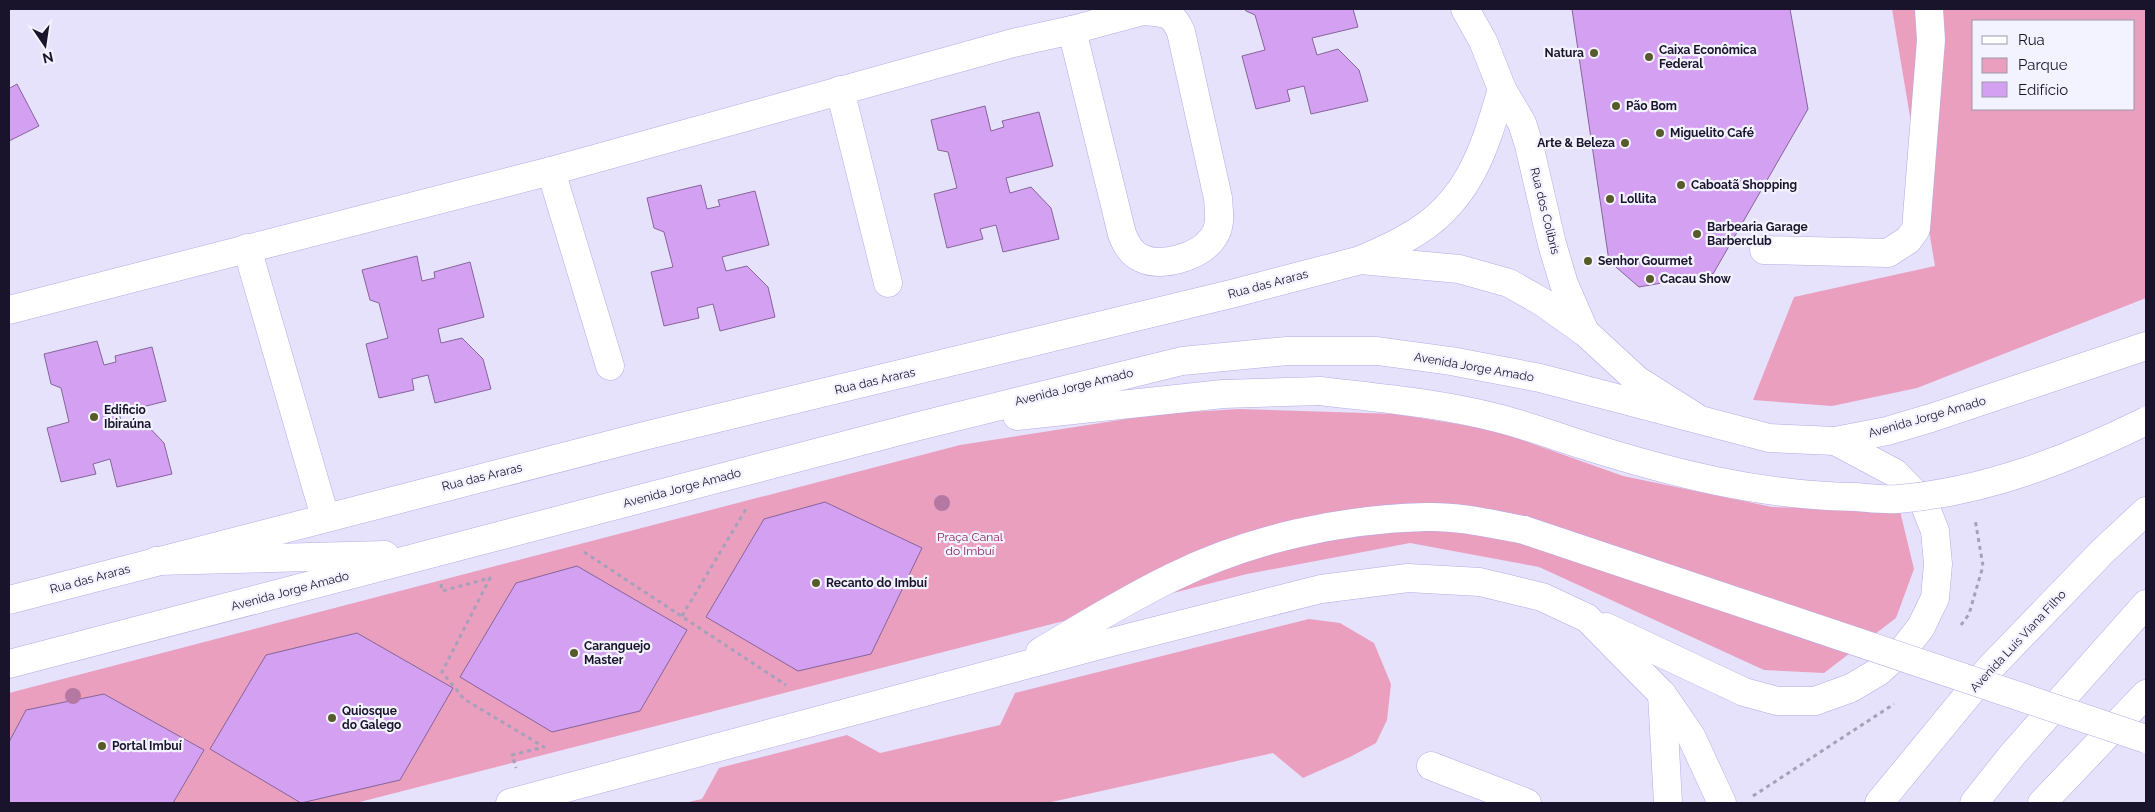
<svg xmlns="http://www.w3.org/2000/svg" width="2155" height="812" font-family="Raleway,sans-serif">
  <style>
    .green { fill: #ea9fbf; fill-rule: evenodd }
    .building { fill: #d4a0f2; stroke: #866599 }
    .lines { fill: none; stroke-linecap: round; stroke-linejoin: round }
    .minor-casing { stroke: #b5aae7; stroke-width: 29 }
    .major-casing { stroke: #b5aae7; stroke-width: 29 }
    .highway-casing { stroke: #b5aae7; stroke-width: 29 }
    .path { stroke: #a6a1ba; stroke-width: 3; stroke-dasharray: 4 4; stroke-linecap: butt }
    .minor { stroke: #fff; stroke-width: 28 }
    .major { stroke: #fff; stroke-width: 28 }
    .highway { stroke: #fff; stroke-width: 28 }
    .major-bridge-casing { stroke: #b5aae7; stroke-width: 29; stroke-linecap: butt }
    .major-bridge { stroke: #fff; stroke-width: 28 }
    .tree { fill: #b478a3 }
    .poi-dot { fill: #575b29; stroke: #f3f2ff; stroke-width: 2 }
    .labels { text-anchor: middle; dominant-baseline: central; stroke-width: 4.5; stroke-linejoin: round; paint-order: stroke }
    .poi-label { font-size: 12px; font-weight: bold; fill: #19142b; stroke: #f3f2ff; text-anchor: start }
    .street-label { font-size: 12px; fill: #19142b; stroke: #f3f2ff }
    .park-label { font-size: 12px; fill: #8b225a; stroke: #f3f2ff }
  </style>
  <rect width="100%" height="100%" fill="#e6e2fc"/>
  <g class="green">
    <path d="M1892,9H2146V298L1917,388L1832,406L1753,400L1794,297L1935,266ZM1974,21H2134V109H1974Z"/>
    <path d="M1239,409L1396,414L1494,430L1623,476L1772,507L1900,511L1914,569L1896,618L1824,673L1764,670L1539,567L1410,543L1247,574L356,803H9V693L960,445L1158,414Z"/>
    <path d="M1309,619L1340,623L1374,643L1391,684L1387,720L1376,743L1350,757L1303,778L1273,753L1047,803H684L702,799L719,768L847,735L880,753L1000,725L1015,693Z"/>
  </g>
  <g class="building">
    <path d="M1245,9H1353L1358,27L1312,38L1317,55L1338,49L1359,70L1368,101L1311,114L1304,86L1287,90L1290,101L1256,109L1242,56L1265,50L1255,15L1246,11Z"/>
    <path d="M1572,9H1790L1808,109L1713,274L1639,287L1609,261Z"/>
    <path d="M17,84L39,126L9,141V86L10,88Z"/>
    <path d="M985,106L991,131L1004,127L1002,121L1039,112L1053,166L1006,178L1010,193L1031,187L1051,208L1059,239L1003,252L996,225L980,229L983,239L947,248L934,194L957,188L948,152L938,150L931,120Z"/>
    <path d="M701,185L707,209L720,206L718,200L755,191L769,245L722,257L726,271L747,266L768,287L775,317L720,331L713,304L697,308L699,318L664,326L651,272L673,267L664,232L654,228L647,198Z"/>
    <path d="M417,256L422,281L435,278L434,272L470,262L484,317L438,329L441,343L462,338L483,359L491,389L435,403L428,375L412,379L414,390L379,398L366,344L388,338L379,303L370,300L362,270Z"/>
    <path d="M97,341L104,365L116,362L115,356L152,347L166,401L119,413L123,428L144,422L164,443L172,474L117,487L110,459L93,464L96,474L61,482L47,428L69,422L61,388L51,384L44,354Z"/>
    <path d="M825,502L922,548L871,654L798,671L706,617L764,519Z"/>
    <path d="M577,566L687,630L640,711L552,732L460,677L516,583Z"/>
    <path d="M357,633L453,688L400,780L301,803L210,749L266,655Z"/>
    <path d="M104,694L204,750L173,803H9V742L26,710Z"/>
  </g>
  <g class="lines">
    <g class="minor-casing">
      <g id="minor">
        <path d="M1465,9L1483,41L1502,89L1522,123L1529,145L1552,244L1564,284L1585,332"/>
        <path d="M1143,11C1164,13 1172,11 1181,32L1218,198C1219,213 1222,227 1212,239C1199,257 1161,268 1141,258C1131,254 1126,244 1122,234L1072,30Z"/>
        <path d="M840,90L888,283"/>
        <path d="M551,171L610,366"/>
        <path d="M247,248L325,517"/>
        <path d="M1764,250L1888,253L1908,240L1916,229L1931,40L1929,9"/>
        <path d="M1363,259C1378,252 1394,246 1408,237C1468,204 1484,151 1502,89"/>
        <path d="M9,310L551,171L1013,43L1072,30"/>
        <path d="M9,600L648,435L1235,293L1361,260L1459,269L1509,283L1544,303L1586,333L1637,380L1694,416"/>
        <path d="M1662,694L1668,803"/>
        <path d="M1431,766L1527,803"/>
      </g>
    </g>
    <g class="major-casing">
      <g id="major">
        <path d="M1017,416L1223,394L1320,391"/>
        <path d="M156,561L385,555"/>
        <path d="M1606,627L1744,692L1777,701H1815L1851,688L1878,672L1903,650L1921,627L1935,598L1938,564L1935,531L1924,503L1895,473L1835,441"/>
        <path d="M1040,652C1084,626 1127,599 1173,577C1250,539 1340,519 1426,517C1459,516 1492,524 1524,530"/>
        <path d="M9,664L919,426L1182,361L1287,351H1377L1451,361L1540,378L1769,438L1835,441L1887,431L1931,418L2146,346"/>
        <path d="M510,803L1100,645L1321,589L1408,578L1480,582L1542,597L1587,618L1662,694L1691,736L1722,803"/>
        <path d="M1879,803L1990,668L2103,551L2146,511"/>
      </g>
    </g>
    <g class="highway-casing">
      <g id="highway">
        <path d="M1974,803L2013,754L2146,604"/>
        <path d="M2042,803L2146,694"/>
      </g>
    </g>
    <g class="path">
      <path d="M584,552L786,685"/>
      <path d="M441,584L442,591L490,578L442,672L464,699L544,747L512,755L516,768"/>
      <path d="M682,616L746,509"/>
      <path d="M1961,625L1969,614L1983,566L1975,519"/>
      <path d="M1753,796L1894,704"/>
    </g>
    <use href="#minor" class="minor"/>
    <use href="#major" class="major"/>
    <use href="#highway" class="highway"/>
    <g class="major-bridge-casing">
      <g id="major-bridge">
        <path d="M1320,391C1379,398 1439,403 1497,418C1526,425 1554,436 1583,445C1672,473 1761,496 1855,497C1869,498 1884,500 1898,499C1985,492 2069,459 2146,421"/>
        <path d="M1524,530L2146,739"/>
      </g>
    </g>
    <use href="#major-bridge" class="major-bridge"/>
  </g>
  <g class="tree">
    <circle cx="942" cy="503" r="8"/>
    <circle cx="73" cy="696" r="8"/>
  </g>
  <g class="poi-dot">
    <circle cx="1594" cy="53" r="5"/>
    <circle cx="1649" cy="57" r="5"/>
    <circle cx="1616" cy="106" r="5"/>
    <circle cx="1660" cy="133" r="5"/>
    <circle cx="1625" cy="143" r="5"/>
    <circle cx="1681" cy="185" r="5"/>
    <circle cx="1610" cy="199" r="5"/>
    <circle cx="1697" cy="234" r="5"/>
    <circle cx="1588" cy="261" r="5"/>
    <circle cx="1650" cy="279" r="5"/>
    <circle cx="94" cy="417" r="5"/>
    <circle cx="816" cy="583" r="5"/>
    <circle cx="574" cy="653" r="5"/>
    <circle cx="332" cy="718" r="5"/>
    <circle cx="102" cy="746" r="5"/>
  </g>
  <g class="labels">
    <g class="poi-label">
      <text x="1659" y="50">Caixa Econômica<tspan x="1659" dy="14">Federal</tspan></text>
      <text x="1584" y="53" text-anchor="end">Natura</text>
      <text x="1626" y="106">Pão Bom</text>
      <text x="1670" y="133">Miguelito Café</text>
      <text x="1615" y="143" text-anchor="end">Arte &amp; Beleza</text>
      <text x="1691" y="185">Caboatã Shopping</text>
      <text x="1620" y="199">Lollita</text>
      <text x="1707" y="227">Barbearia Garage<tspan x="1707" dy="14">Barberclub</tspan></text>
      <text x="1598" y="261">Senhor Gourmet</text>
      <text x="1660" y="279">Cacau Show</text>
      <text x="104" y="410">Edificio<tspan x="104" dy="14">Ibiraúna</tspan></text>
      <text x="826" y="583">Recanto do Imbuí</text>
      <text x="584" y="646">Caranguejo<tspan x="584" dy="14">Master</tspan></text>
      <text x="342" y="711">Quiosque<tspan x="342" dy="14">do Galego</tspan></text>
      <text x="112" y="746">Portal Imbuí</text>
    </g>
    <g class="street-label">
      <text transform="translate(1545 211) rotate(76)">Rua dos Colibris</text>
      <text transform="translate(1268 284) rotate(-15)">Rua das Araras</text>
      <text transform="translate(1474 367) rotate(10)">Avenida Jorge Amado</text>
      <text transform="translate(875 381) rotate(-13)">Rua das Araras</text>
      <text transform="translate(1074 387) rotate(-14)">Avenida Jorge Amado</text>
      <text transform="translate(1927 417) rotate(-16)">Avenida Jorge Amado</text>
      <text transform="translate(482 477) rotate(-14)">Rua das Araras</text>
      <text transform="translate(682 488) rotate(-15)">Avenida Jorge Amado</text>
      <text transform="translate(90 579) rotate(-15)">Rua das Araras</text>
      <text transform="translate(290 591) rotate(-15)">Avenida Jorge Amado</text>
      <text transform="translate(2018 641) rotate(-47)">Avenida Luís Viana Filho</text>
    </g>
    <g class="park-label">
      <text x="970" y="537">Praça Canal<tspan x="970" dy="14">do Imbuí</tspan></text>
    </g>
  </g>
  <rect width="2155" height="812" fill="none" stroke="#19142b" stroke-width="20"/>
  <rect x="1972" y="20" width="162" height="90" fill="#f3f2ff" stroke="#9c99aa"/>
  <rect x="1982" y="36" width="25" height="8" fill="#ffffff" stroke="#9c99aa"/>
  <text x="2018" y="45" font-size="15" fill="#19142b">Rua</text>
  <rect x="1982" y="58" width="25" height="15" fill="#ea9fbf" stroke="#9c99aa"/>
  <text x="2018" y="70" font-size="15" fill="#19142b">Parque</text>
  <rect x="1982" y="82" width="25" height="15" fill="#d4a0f2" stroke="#9c99aa"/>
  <text x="2018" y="95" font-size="15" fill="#19142b">Edifício</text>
  <g transform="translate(45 45) rotate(167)" stroke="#f3f2ff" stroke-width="4" paint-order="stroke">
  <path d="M0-4L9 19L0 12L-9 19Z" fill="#19142b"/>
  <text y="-8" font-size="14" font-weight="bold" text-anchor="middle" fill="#19142b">N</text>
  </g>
</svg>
